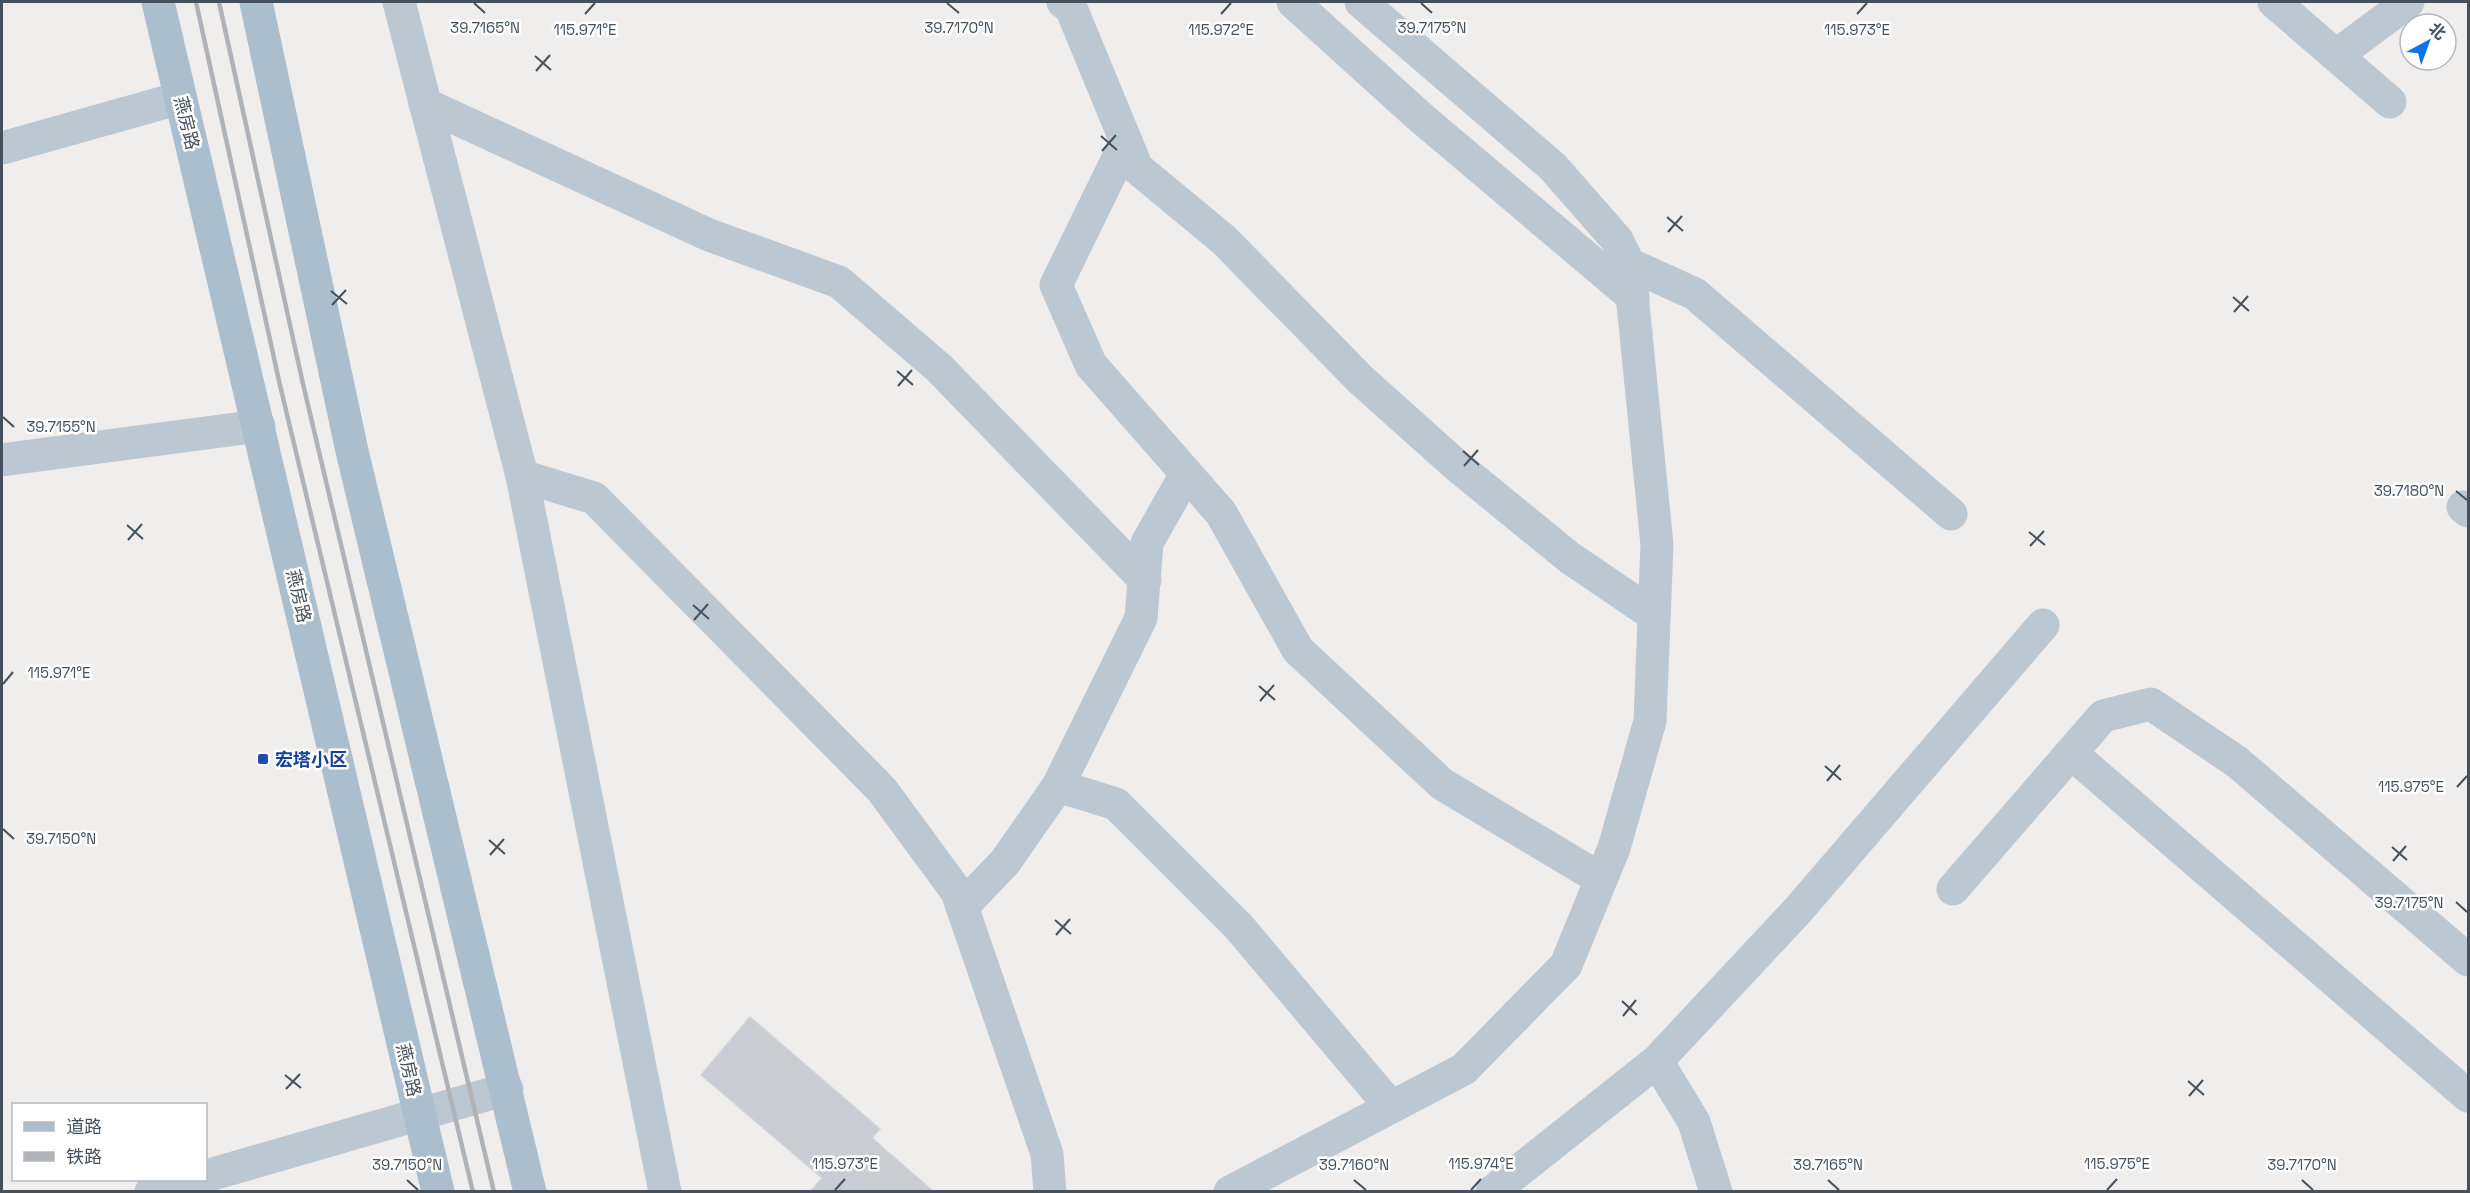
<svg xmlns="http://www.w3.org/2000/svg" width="2470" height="1193" font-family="'Space Grotesk','Noto Sans SC',sans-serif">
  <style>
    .building { fill: #c9ccd2; stroke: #d1d3d9; stroke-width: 1.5 }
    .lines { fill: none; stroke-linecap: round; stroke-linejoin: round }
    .minor { stroke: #bcc8d1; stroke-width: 33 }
    .major { stroke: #abbece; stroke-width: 33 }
    .rail { stroke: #afb3b8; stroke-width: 4.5 }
    .ticks { fill: none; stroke: #44515c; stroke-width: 2 }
    .transit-dot { fill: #1a4fb4; stroke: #fff; stroke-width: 2 }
    .labels { text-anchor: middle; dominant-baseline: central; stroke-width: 5; stroke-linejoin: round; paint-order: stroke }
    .street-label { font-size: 18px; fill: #44515c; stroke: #fff }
    .transit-label { font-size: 18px; font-weight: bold; fill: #164399; stroke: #fff; text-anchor: start }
    .ticks-label { font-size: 15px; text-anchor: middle; fill: #44515c; stroke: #fff; stroke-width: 5; stroke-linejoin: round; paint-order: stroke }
  </style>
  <rect width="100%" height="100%" fill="#f0eded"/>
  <path class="building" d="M750,1017L880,1129L872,1138L934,1192L811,1191L822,1178L701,1075Z"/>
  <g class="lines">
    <g class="minor">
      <path d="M399,2L522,476L665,1192"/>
      <path d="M1063,2L1071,8L1137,168L1224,240L1361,380L1456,465L1570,558L1654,615"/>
      <path d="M1293,2L1419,116L1633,297"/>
      <path d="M2274,2L2390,102"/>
      <path d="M2337,55L2408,2"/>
      <path d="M425,104L709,235L839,282L939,368L1145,580"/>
      <path d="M1126,142L1056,285L1091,365L1221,513L1298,650L1442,784L1601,879"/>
      <path d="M2,148L180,98"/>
      <path d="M1629,264L1695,294L1951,514"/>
      <path d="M2,460L259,426"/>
      <path d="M522,476L594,498L882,790L957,892L1047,1154L1050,1192"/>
      <path d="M2463,507L2468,511"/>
      <path d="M2071,753L2468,1096"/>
      <path d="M1058,786L1116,804L1239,927L1391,1107"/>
      <path d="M1953,889L2103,716L2151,704L2237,762L2468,960"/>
      <path d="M962,907L1005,862L1058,786L1141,618L1147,543L1186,474"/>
      <path d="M1657,1061L1694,1122L1716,1192"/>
      <path d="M206,1176L507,1089"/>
      <path d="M151,1192L193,1180"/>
      <path d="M1230,1192L1464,1069L1566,965L1614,848L1650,721L1657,545L1629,264L1617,240L1553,167L1361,2"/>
      <path d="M1492,1192L1657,1061L1799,909L2043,625"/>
    </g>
    <g class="major">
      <path d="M158,2L438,1192"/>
      <path d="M256,2L352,451L530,1192"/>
    </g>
    <g class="rail">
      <path d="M196,2L279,381L473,1192"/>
      <path d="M219,2L303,384L494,1192"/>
    </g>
  </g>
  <path class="ticks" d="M474,3L485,13M947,3L959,13M1421,3L1432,13M585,14L595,3M1221,14L1231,3M1857,14L1867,3M535,56L551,70M536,71L550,55M1101,136L1117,150M1102,151L1116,135M1667,217L1683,231M1668,232L1682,216M331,291L347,304M2233,297L2249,311M332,305L346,290M2234,312L2248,296M897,371L913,385M898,386L912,370M3,417L14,427M1463,451L1479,465M1464,466L1478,450M2456,491L2467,500M127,525L143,539M2029,532L2045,545M128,540L142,524M2030,546L2044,531M693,605L709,619M694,620L708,604M3,684L13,672M1259,686L1275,700M1260,701L1274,685M1825,766L1841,780M1827,781L1840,765M2457,787L2467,776M3,829L14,839M489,840L505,854M2392,847L2407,860M490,855L504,839M2393,861L2406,846M2456,902L2467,912M1055,920L1071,934M1056,935L1070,919M1622,1001L1637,1015M1623,1016L1636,1000M285,1075L301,1088M2188,1081L2204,1095M286,1089L300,1074M2189,1096L2203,1080M407,1180L418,1190M1354,1180L1366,1190M1828,1180L1839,1190M2302,1180L2313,1190M835,1190L845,1179M1471,1190L1481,1179M2107,1190L2117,1179"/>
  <rect class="transit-dot" x="257" y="753" width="12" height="12" rx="3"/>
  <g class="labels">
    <g class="street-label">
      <text transform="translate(187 123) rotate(76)">燕房路</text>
      <text transform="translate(299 596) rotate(77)">燕房路</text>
      <text transform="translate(409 1070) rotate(77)">燕房路</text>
    </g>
    <g class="transit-label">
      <text x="275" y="759">宏塔小区</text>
    </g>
  </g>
  <g class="ticks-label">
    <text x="485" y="33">39.7165°N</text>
    <text x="959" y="33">39.7170°N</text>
    <text x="1432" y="33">39.7175°N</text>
    <text x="585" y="35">115.971°E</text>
    <text x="1221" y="35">115.972°E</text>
    <text x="1857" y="35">115.973°E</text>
    <text x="61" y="432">39.7155°N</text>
    <text x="2409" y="496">39.7180°N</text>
    <text x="59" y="678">115.971°E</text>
    <text x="2411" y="792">115.975°E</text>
    <text x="61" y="844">39.7150°N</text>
    <text x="2409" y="908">39.7175°N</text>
    <text x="845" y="1169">115.973°E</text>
    <text x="1481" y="1169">115.974°E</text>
    <text x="2117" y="1169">115.975°E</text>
    <text x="407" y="1170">39.7150°N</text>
    <text x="1354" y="1170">39.7160°N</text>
    <text x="1828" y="1170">39.7165°N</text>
    <text x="2302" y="1170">39.7170°N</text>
  </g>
  <rect width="2470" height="1193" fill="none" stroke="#44515c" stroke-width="6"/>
  <rect x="12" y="1103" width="195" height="78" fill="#ffffff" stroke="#b4b9be" stroke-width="1.5"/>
  <rect x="24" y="1122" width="30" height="9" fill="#abbece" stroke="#b4b9be" stroke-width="1.5"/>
  <text x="66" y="1133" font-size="18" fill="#44515c">道路</text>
  <rect x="24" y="1152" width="30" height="9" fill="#afb3b8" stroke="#b4b9be" stroke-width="1.5"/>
  <text x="66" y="1163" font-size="18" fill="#44515c">铁路</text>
  <g transform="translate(2428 42) rotate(41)"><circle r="28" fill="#ffffff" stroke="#b4b9be" stroke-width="1.5"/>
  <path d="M0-4.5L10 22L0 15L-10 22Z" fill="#0e74e9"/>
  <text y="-9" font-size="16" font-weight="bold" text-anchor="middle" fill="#44515c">北</text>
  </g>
</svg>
